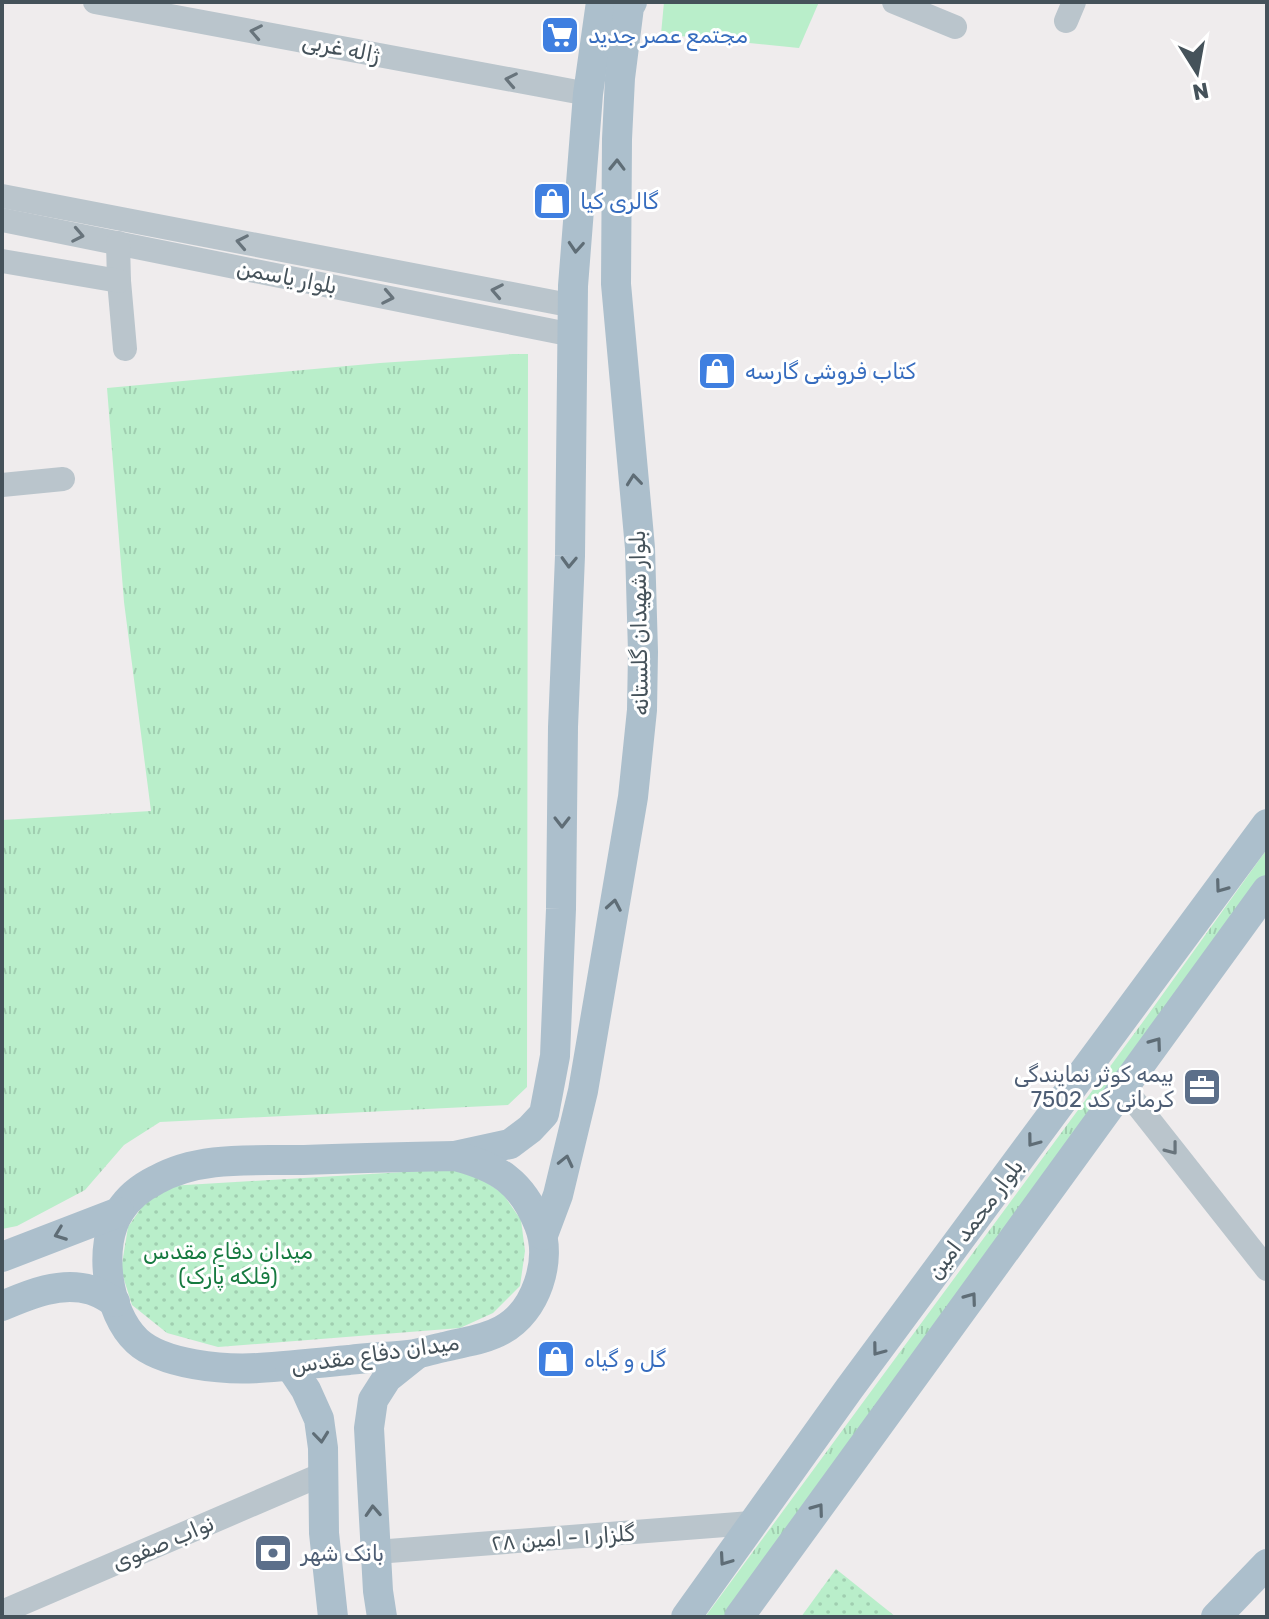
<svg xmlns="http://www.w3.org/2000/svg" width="1269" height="1619" font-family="Rubik,Vazirmatn,sans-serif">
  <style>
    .grass { fill: url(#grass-tufts) }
    .park { fill: url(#park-dots) }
    .garden { fill: #b9eeca }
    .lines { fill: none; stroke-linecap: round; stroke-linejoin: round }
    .minor { stroke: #bac5cc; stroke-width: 24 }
    .major { stroke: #acbfcc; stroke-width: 30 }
    .oneway { stroke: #68747c }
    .oneway2 { stroke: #5f6d76 }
    .labels { text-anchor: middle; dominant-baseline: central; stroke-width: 6; stroke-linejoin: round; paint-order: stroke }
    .shop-label { font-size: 22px; fill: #366cbe; stroke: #fff; text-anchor: start }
    .street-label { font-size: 22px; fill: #45525a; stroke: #fff }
    .service-label { font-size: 22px; fill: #4e5e75; stroke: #fff; text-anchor: end }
    .park-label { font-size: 22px; fill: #167a40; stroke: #fff }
  </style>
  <defs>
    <pattern id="grass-tufts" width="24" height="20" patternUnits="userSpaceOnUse" patternTransform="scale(2)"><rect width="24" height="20" fill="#b9eeca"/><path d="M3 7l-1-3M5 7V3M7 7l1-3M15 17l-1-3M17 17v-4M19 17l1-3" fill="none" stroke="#a0ceb0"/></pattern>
    <pattern id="park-dots" width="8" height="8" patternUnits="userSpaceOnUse" patternTransform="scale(2)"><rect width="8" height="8" fill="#b9eeca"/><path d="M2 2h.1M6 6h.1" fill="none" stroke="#a0ceb0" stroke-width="1.8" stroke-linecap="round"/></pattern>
  </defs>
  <rect width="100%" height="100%" fill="#efeced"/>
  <g class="grass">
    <path d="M513,354H528L527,1087L508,1105L160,1122L124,1145L85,1190L17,1226L2,1229V820L151,811L124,602L107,388L380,363Z"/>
    <path d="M1267,849V877L723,1617H705L1145,1019Z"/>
  </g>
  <g class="park">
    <path d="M453,1169L481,1178L503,1194L521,1220L525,1251L520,1286L493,1313L460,1328L218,1347L167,1333L132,1305L121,1270L128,1227L144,1204L169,1186Z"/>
    <path d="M836,1569L896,1617H801Z"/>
  </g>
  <path class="garden" d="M664,2H819L799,48L661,34Z"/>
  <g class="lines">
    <g class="minor">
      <path d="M95,2L588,94"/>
      <path d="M894,2L955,27"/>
      <path d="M1066,21L1074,2"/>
      <path d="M2,196L574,306"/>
      <path d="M2,220L573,335"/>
      <path d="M118,243L119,281L125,349"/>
      <path d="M2,261L119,281"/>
      <path d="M2,485L63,479"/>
      <path d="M1124,1088L1267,1269"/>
      <path d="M376,1552L751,1523"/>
      <path d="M2,1612L323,1474"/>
    </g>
    <g class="major">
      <path d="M455,1156L510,1144L530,1129L544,1114L555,1056L561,909L563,727L570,556L573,286L588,94L601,2"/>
      <path d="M455,1156C498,1167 522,1182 539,1225C553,1260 536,1312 502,1330C484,1340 464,1342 444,1347C434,1349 425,1352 415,1354C393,1357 371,1357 349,1360C318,1363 289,1366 258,1368C224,1370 163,1365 137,1341C107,1313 97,1245 120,1211C128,1198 142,1187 156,1180C200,1155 255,1161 304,1160C354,1158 404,1157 455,1156Z"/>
      <path d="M543,1235L558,1195L583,1091L633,797L642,710L643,652L640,548L616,284L617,139L620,78L629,7L632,2"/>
      <path d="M2,1257L119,1212"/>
      <path d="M2,1306C30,1294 61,1281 91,1290C99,1292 108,1298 115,1302"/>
      <path d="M290,1366L306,1390L319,1419L323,1448L324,1533L333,1617"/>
      <path d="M382,1617L378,1591L369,1428L373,1400L387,1378L417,1354"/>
      <path d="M686,1617L849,1389L1267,824"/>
      <path d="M739,1617L1267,890"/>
      <path d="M1216,1617L1267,1564"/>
    </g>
  </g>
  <defs><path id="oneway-chevron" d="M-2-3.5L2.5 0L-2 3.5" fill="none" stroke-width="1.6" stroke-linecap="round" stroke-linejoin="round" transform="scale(2)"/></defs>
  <g class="oneway">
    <use href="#oneway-chevron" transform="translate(256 32) rotate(-169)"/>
    <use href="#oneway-chevron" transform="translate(511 80) rotate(-169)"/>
    <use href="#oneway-chevron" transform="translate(78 235) rotate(11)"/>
    <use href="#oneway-chevron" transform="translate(242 242) rotate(-169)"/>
    <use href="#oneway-chevron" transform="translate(497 291) rotate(-169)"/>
    <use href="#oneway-chevron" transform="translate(388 297) rotate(11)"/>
    <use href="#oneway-chevron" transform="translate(1172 1149) rotate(52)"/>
  </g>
  <g class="oneway2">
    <use href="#oneway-chevron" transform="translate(617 165) rotate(-89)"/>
    <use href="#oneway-chevron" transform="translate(576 247) rotate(94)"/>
    <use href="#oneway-chevron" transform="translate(634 480) rotate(-96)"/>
    <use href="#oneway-chevron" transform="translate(569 562) rotate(92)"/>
    <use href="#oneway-chevron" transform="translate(562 822) rotate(90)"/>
    <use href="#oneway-chevron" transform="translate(1221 887) rotate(126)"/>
    <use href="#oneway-chevron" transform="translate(614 905) rotate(-80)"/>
    <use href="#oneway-chevron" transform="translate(1156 1043) rotate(-54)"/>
    <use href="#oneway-chevron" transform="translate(1033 1141) rotate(127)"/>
    <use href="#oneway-chevron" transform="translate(566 1161) rotate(-77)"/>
    <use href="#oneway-chevron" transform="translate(60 1234) rotate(159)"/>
    <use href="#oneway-chevron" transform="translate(971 1298) rotate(-54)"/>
    <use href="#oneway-chevron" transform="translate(878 1350) rotate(127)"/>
    <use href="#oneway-chevron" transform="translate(321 1437) rotate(84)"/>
    <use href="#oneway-chevron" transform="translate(818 1509) rotate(-54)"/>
    <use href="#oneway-chevron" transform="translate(373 1511) rotate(-93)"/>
    <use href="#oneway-chevron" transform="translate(725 1560) rotate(125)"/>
  </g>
  <defs>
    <g id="supermarket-square" transform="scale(2)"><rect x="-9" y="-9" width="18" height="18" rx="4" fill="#3f7fe0" stroke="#fff"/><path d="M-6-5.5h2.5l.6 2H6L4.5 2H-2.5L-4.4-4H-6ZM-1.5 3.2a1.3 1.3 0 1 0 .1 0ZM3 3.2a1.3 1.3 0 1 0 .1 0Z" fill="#fff"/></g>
    <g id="shop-square" transform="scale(2)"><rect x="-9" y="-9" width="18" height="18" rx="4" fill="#3f7fe0" stroke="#fff"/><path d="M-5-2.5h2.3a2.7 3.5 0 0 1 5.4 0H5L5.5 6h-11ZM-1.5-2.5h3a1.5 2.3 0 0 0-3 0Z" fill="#fff"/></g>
    <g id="office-square" transform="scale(2)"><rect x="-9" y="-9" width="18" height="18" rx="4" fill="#5c6f8a" stroke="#fff"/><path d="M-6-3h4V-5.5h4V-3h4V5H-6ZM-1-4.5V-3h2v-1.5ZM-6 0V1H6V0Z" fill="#fff"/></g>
    <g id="bank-square" transform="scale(2)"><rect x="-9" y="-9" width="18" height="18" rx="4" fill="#5c6f8a" stroke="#fff"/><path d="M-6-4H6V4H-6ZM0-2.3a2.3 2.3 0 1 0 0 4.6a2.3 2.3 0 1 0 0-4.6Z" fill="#fff"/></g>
  </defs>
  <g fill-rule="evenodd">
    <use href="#supermarket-square" x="560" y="35"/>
    <use href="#shop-square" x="552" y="201"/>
    <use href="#shop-square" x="717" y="371"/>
    <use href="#office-square" x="1202" y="1087"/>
    <use href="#shop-square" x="556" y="1359"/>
    <use href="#bank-square" x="273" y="1553"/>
  </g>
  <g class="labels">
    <g class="shop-label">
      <text x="588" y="35">مجتمع عصر جدید</text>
      <text x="580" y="201">گالری کیا</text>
      <text x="745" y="371">کتاب فروشی گارسه</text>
      <text x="584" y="1359">گل و گیاه</text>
    </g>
    <g class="street-label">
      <text transform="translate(341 48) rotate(11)">ژاله غربی</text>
      <text transform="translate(287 277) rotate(11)">بلوار یاسمن</text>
      <text transform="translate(639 623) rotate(-91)">بلوار شهیدان گلستانه</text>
      <text transform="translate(975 1219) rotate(-53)">بلوار محمد امین</text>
      <text transform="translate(375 1354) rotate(-8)">میدان دفاع مقدس</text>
      <text transform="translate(563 1538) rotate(-4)">گلزار ۱ - امین ۲۸</text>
      <text transform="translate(163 1543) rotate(-23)">نواب صفوی</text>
    </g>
    <g class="service-label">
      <text x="1174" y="1074">بیمه کوثر نمایندگی<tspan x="1174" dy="25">کرمانی کد 7502</tspan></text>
      <text x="301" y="1553" text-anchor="start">بانک شهر</text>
    </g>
    <g class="park-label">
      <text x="228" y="1251">میدان دفاع مقدس<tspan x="228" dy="25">(فلکه پارک)</tspan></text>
    </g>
  </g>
  <rect width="1269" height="1619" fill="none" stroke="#45525a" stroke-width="8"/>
  <g transform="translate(1197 72) rotate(169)" stroke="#ffffff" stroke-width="6" paint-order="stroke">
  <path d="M0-6L14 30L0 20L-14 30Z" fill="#45525a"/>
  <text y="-12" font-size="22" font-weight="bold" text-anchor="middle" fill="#45525a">N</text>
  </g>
</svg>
